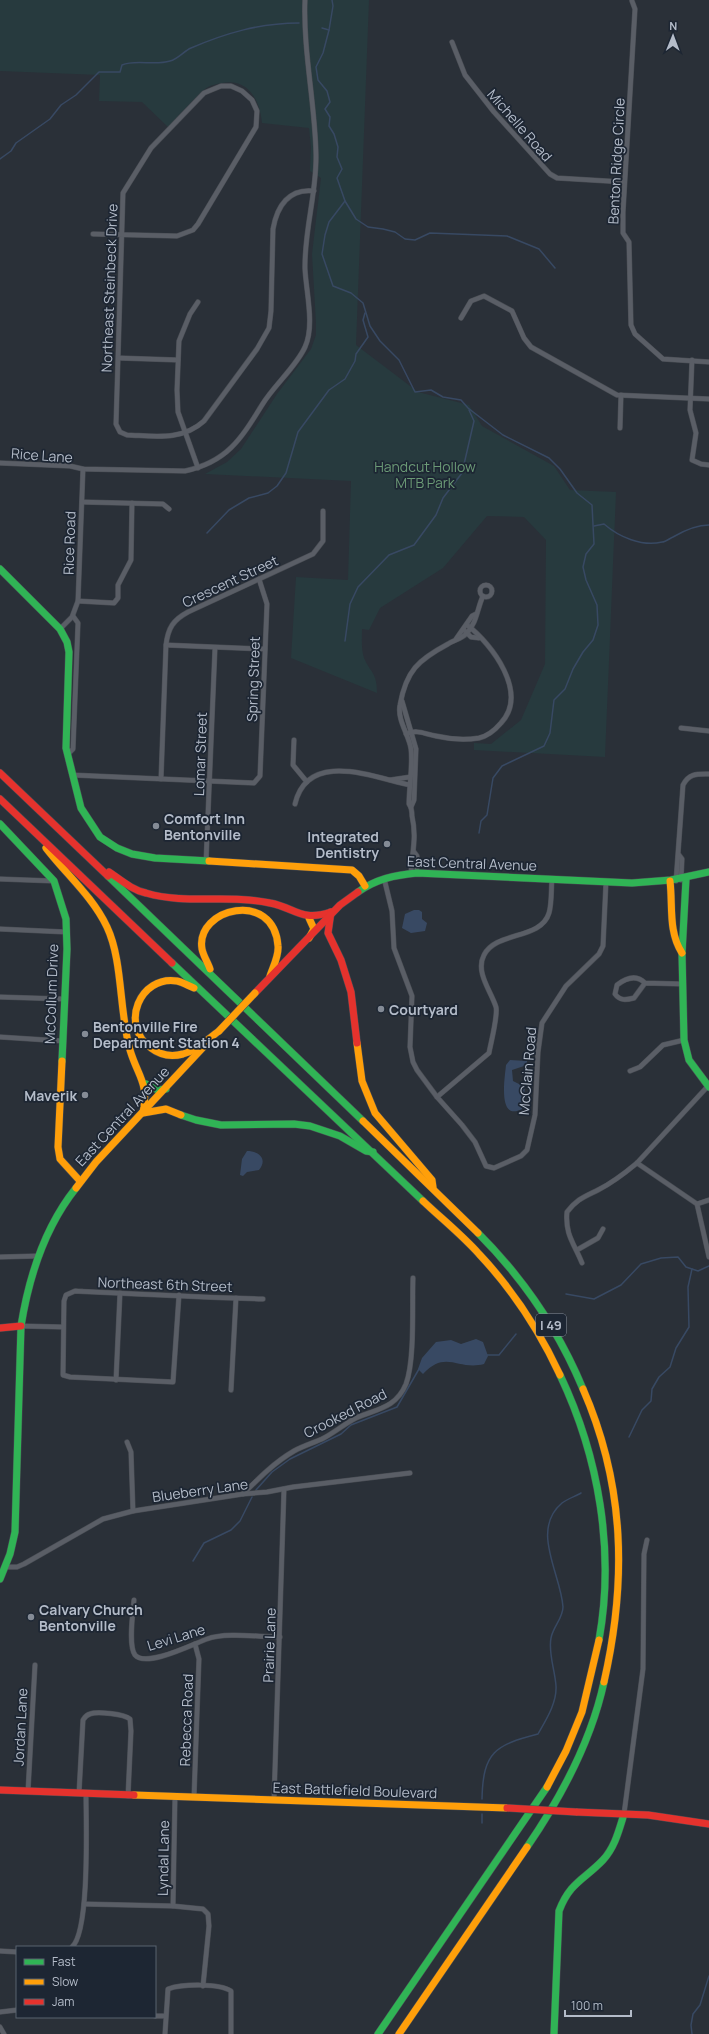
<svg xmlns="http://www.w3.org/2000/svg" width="709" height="2034" font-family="Manrope,sans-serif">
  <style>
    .park { fill: #273a3e }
    .water { fill: #384963 }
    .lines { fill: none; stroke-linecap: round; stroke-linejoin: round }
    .stream { stroke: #384963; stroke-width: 1.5 }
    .street-casing { stroke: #484c53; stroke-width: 5.5 }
    .fast-casing { stroke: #484c53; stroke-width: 8 }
    .slow-casing { stroke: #484c53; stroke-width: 8 }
    .jam-casing { stroke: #484c53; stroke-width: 8 }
    .street { stroke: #5a5e66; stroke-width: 4.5 }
    .fast { stroke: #30b455; stroke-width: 7 }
    .slow { stroke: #ff9f0a; stroke-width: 7 }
    .jam { stroke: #e5322d; stroke-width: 7 }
    .slow-bridge-casing { stroke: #484c53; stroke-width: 8; stroke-linecap: butt }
    .jam-bridge-casing { stroke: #484c53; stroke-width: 8; stroke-linecap: butt }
    .slow-bridge { stroke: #ff9f0a; stroke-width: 7 }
    .jam-bridge { stroke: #e5322d; stroke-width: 7 }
    .poi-dot { fill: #848b96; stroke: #1d2633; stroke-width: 1.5 }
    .labels { text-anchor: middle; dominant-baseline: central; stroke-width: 3.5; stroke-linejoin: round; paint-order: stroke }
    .shield { fill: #1d2633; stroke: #878f9c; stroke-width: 1 }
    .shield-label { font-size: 13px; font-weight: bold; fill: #b4bcc9 }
    .street-label { font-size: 14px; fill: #b4bcc9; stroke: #1d2633 }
    .park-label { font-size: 14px; fill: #6b9a76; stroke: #1d2633 }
    .poi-label { font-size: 14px; font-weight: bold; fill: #b4bcc9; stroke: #1d2633; text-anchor: start }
  </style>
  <rect width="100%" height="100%" fill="#2a3038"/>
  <path class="park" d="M0,0H369L356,345L418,392L469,405L482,426L554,466L570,490L616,492L605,757L474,750V743L491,744L521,720L545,664L546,540L524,517L487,516L443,568L380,608L369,630L362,629C362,638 361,649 364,658C371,674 377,672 377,693L291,658L296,577L348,580L351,481L205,474L227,462L241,449L277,394L311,349L316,335V323L312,254L321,178L310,171L311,147L309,128L262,123C260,101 249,78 222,83C217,84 210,85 205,89C192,100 180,115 168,127L142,102L99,101L100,75L0,71Z"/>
  <g class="water">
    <path d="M414,910H419L422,912V919L427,923L425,931L411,933L402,928L405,914Z"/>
    <path d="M510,1060L527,1061V1065L512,1070L513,1081L525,1087L522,1109C497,1122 505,1077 506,1065Z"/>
    <path d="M247,1151C259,1151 268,1159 259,1170L247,1172L243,1176L240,1175L242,1159Z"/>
    <path d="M476,1339L483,1342L488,1356L484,1364C458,1371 446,1349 423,1374L418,1369L422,1358L436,1342L451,1340L461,1344Z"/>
  </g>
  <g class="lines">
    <g class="stream">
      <path d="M332,0L333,6L329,30L323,53L316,67L318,80L327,91L330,102L325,109L330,117L329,126L334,134L338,147L337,157L342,169L337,178L345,201L329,222L325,235L322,254L333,286L351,293L363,303L370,326L380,341L399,360L415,392L431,390L443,397L461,400L468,408L503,435L549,458L560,469L577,493L592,505L594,544L586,554L583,567L586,580L597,605L598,625L593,640L583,652L573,669L565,689L554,700L550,733L544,746L502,766L493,778L487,815L481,821L479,833"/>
      <path d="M322,28L329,30"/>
      <path d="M0,159L11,151L16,143L50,119L61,105L76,95L99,72H120L122,65C136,59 154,66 170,61C178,59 184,51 191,48C226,33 260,23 299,23"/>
      <path d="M345,201L356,219L368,227L383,229L395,232L405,239L415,240L430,233L507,236L539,249L555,268"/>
      <path d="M594,526L604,524C619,537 642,547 662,542C666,542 670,538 673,537C685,530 696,525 709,525"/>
      <path d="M207,533L229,510L249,498L268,493L277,486L286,473L298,432L329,390L345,379L355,361L356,354L368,337L363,320L365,313"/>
      <path d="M345,641L350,604L358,587L389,555L414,545L436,515L443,498L462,473L474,421L469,410"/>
      <path d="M566,1294L594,1299L621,1285L641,1264L661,1258L678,1257L686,1267L698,1271L709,1266"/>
      <path d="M486,1355H499L516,1334"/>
      <path d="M629,1437L642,1410L651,1401L652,1389L659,1377L670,1367L676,1348L689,1327L688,1287L692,1269"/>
      <path d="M256,1490L272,1472L290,1459L341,1434L351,1425L397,1407L419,1369"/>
      <path d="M193,1561L204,1543L231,1530L240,1521L252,1497"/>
      <path d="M482,1799C483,1752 495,1745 538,1734C546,1720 557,1703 556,1686C555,1670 548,1653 551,1638C553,1627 563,1618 563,1607C561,1574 530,1530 562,1503C567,1499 576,1496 581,1493"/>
      <path d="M482,1823V1814"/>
      <path d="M692,2034L691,2025L693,2014L700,2005L709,1976"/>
    </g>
    <g class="street-casing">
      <g id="street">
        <path d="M632,1L635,9L623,212V233L629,242L631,325L635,334L663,359L709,362"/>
        <path d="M452,42L465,75L494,112L550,174L557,178L624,182"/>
        <path d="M93,234L177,236L193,230L198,224L256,127L257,111L252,100L242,91L231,86H221L204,93L151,148L123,193L116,424L120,432L127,435C155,436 182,441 204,421L257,349L269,328L271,311L273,229C277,206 289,188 314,191"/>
        <path d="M461,318L471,301L484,296L512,311L524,338L531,347L617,395L709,399"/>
        <path d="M119,358L178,360"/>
        <path d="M692,360L690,410L696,433L692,460L701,464L709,465"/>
        <path d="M620,428L621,395"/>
        <path d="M0,463L70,466L83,469L185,471C227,462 241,439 262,405C274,385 296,367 305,347C315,326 306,291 305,269C304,230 317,193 316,154C315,103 303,51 305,0"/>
        <path d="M198,468L178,412L177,390L179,341L190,314L198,302"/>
        <path d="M82,502L163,504L169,509"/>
        <circle cx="486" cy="591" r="6"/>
        <path d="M78,601L114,603L118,598V585L131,560L132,503"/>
        <path d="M60,629L72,617L78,601L83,469"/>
        <path d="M465,631L471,637L479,638"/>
        <path d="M456,639L472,616L476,614"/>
        <path d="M166,645L265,649"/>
        <path d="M402,701L416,749L414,800L411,807"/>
        <path d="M681,728L709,731"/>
        <path d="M406,734C418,729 424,734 436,736C449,739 466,740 479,738C488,736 495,730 501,723C529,693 492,644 467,625"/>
        <path d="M294,740L293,765L307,782"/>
        <path d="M67,755L73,749L78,623L73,616"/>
        <path d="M72,775L254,783L260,776L267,604L259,579"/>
        <path d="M161,779L166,645C168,628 173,620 188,612L313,554L323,541V511"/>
        <path d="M390,780L410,777"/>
        <path d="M295,804C308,749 375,778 410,785"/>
        <path d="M414,852L417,856V873"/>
        <path d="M679,855L682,859L681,880"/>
        <path d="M206,862L215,648"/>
        <path d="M411,873C412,852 417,838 412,816C412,812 412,808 409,804C409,786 413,767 411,749C409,735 397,720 400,705C406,671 418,660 448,644C454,640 461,639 466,634C477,623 477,609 483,596"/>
        <path d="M384,878L392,911L394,948L412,996L410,1047L413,1062L417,1070L437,1097L462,1125L475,1142L486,1166L494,1168L521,1156L527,1150L535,1115L538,1052L542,1023L566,986L599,954L603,946L606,882"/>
        <path d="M0,879L54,881"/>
        <path d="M676,881L683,785C689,773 697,774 709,774"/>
        <path d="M0,929L66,932"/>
        <path d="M645,983L634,998C626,1000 620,1001 615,994L617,985C626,978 636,974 645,983L682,984"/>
        <path d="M0,997L64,999"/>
        <path d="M0,1037L62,1041"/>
        <path d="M630,1071L640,1067L663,1045L684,1040"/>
        <path d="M437,1097L489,1053C491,1042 498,1016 496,1007C491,991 475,972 484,955C496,931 541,940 549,913C552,903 551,889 552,879"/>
        <path d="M637,1163L697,1204L709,1257"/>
        <path d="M697,1204L709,1200"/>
        <path d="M577,1250L598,1238L603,1229"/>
        <path d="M0,1257L37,1256"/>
        <path d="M582,1263C574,1243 565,1235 567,1212C577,1199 584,1197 598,1190C612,1183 625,1173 637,1163L708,1086"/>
        <path d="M179,1295L173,1382L70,1377L63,1375L64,1301L66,1295L75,1291C138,1294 200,1297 263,1299"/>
        <path d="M21,1326L63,1327"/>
        <path d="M116,1380L120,1293"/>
        <path d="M231,1390L236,1298"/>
        <path d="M127,1442L131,1452L133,1511"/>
        <path d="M243,1494C259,1478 275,1462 294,1451C303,1446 313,1443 322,1439C334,1433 344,1424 356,1418C377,1409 396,1408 406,1384C415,1360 412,1305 413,1278"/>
        <path d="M6,1567H17L24,1564L103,1519L133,1511L243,1494L267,1492L293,1487L410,1473"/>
        <path d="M134,1600C133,1612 128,1646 135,1655C146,1668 193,1644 207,1639C226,1632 259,1637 280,1637"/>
        <path d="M28,1791L35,1665"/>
        <path d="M79,1793L83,1720C85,1717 86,1715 90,1714C97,1711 124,1714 130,1719L131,1731L128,1796"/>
        <path d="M194,1797L199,1659L195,1644"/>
        <path d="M274,1800L284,1489"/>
        <path d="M624,1814L643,1669L644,1554L647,1540"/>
        <path d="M84,1904L173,1906L203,1909L208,1914L209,1926L203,1986"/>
        <path d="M173,1906L175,1797"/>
        <path d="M72,1947C90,1931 86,1822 86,1794"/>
        <path d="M0,1951L17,1952"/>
        <path d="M0,2012L17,2010"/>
        <path d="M155,2016H165"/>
        <path d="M0,2027L4,2034"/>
        <path d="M165,2034L168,1989C182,1984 219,1983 231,1991V2034"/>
      </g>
    </g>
    <g class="fast-casing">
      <g id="fast">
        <path d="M0,569L60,629L67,642L69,652L66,748L81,808L100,837L117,848L132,854L155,858L209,861"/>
        <path d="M0,824L54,881L66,919L67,949L62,1061"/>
        <path d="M108,876L363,1121"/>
        <path d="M686,879L682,953L684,1040L689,1060L709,1087"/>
        <path d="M358,892C376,879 395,875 417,873L632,883L671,880L709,872"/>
        <path d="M172,963L423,1201"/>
        <path d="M146,1084L158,1090L166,1089"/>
        <path d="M181,1115L196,1120L221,1125L294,1124L310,1126L340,1136L366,1151L373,1152"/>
        <path d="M478,1233C522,1277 559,1331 583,1389"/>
        <path d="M560,1375C599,1457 615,1551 599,1640"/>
        <path d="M0,1579L10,1554L15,1532L21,1326C29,1276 44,1228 76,1188"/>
        <path d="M527,1847C562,1796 591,1742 604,1682"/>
        <path d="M378,2034L547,1787"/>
        <path d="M554,2034L559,1911C570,1882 584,1880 603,1860C615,1847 619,1830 624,1814"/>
      </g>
    </g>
    <g class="slow-casing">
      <g id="slow">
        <path d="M46,848C66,874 93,897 107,927C123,961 119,1011 130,1050C138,1077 149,1082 143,1113L166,1109L181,1115"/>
        <path d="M209,861L352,870L359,876L365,886"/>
        <path d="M670,881C673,906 668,931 682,953"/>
        <path d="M309,918L314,929L309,938"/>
        <path d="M210,969C208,963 203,955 202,949C195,908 274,889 278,946C279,956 273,967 270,976"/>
        <path d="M194,988C189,986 182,982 177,981C140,975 119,1025 151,1048C160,1055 171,1057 183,1054C197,1050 208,1039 219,1031"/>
        <path d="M357,1043L362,1081L375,1113L432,1180L433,1187"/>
        <path d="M62,1061L58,1147L60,1159L80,1181"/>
        <path d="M363,1121L478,1233"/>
        <path d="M76,1188L96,1162L208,1042"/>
        <path d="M423,1201C442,1219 462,1235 479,1254C512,1289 540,1332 560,1375"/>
        <path d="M583,1389C625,1485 627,1581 604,1682"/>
        <path d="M547,1787L566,1751L582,1712L599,1640"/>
        <path d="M134,1795L507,1808"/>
        <path d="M399,2034L527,1847"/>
      </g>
    </g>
    <g class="jam-casing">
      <g id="jam">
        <path d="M0,773L108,876"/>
        <path d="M0,799L172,963"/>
        <path d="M109,872C121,880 132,890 146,893C186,905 229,894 270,903C296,908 301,922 331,912"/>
        <path d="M331,912L328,933L341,960L351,992L357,1043"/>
        <path d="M255,993L340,905L358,892"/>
        <path d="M0,1328L21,1326"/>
        <path d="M0,1790L134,1795"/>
        <path d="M576,1812L648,1815L709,1824"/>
      </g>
    </g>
    <use href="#street" class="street"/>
    <use href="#fast" class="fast"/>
    <use href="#slow" class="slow"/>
    <use href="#jam" class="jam"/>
    <g class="slow-bridge-casing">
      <path id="slow-bridge" d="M219,1031L255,993"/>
    </g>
    <g class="jam-bridge-casing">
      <path id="jam-bridge" d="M507,1808L576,1812"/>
    </g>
    <use href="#slow-bridge" class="slow-bridge"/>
    <use href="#jam-bridge" class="jam-bridge"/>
  </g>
  <g class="poi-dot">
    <circle cx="156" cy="826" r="4"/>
    <circle cx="387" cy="844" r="4"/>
    <circle cx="381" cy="1009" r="4"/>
    <circle cx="85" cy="1034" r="4"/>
    <circle cx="85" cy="1095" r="4"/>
    <circle cx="31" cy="1617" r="4"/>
  </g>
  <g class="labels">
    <rect class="shield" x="536" y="1314" width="30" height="22" rx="3"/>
    <g class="shield-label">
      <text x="551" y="1325">I 49</text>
    </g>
    <g class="street-label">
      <text transform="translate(520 125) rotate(49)">Michelle Road</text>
      <text transform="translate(616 161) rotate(-87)">Benton Ridge Circle</text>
      <text transform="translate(109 288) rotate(-88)">Northeast Steinbeck Drive</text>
      <text transform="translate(42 455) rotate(4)">Rice Lane</text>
      <text transform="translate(69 543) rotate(-88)">Rice Road</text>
      <text transform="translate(230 581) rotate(-25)">Crescent Street</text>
      <text transform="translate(253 679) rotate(-88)">Spring Street</text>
      <text transform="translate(200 754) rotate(-88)">Lomar Street</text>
      <text transform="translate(472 863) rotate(2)">East Central Avenue</text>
      <text transform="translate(51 994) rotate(-88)">McCollum Drive</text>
      <text transform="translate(527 1071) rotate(-85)">McClain Road</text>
      <text transform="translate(122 1116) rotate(-47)">East Central Avenue</text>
      <text transform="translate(165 1284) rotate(2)">Northeast 6th Street</text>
      <text transform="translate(345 1413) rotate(-27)">Crooked Road</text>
      <text transform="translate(200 1490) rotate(-8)">Blueberry Lane</text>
      <text transform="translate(176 1637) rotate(-17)">Levi Lane</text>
      <text transform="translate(269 1645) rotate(-88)">Prairie Lane</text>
      <text transform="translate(186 1720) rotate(-88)">Rebecca Road</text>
      <text transform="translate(20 1727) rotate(-87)">Jordan Lane</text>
      <text transform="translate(355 1790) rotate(2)">East Battlefield Boulevard</text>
      <text transform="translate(163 1858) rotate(-89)">Lyndal Lane</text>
    </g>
    <g class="park-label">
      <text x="425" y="466">Handcut Hollow<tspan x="425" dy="16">MTB Park</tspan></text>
    </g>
    <g class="poi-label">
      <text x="164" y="818">Comfort Inn<tspan x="164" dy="16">Bentonville</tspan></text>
      <text x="379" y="836" text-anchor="end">Integrated<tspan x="379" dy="16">Dentistry</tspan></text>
      <text x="389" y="1009">Courtyard</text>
      <text x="93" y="1026">Bentonville Fire<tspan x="93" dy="16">Department Station 4</tspan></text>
      <text x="77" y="1095" text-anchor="end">Maverik</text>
      <text x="39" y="1609">Calvary Church<tspan x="39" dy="16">Bentonville</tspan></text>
    </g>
  </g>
  <rect x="16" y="1946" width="140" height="72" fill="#1d2633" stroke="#59626f"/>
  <rect x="24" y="1959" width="20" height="6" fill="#30b455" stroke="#59626f"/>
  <text x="52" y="1966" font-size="12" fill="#b4bcc9">Fast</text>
  <rect x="24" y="1979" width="20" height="6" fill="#ff9f0a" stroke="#59626f"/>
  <text x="52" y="1986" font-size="12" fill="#b4bcc9">Slow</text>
  <rect x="24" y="1999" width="20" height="6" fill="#e5322d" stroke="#59626f"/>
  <text x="52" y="2006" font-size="12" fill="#b4bcc9">Jam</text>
  <g transform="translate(673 36) rotate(1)" stroke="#1d2633" stroke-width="3" paint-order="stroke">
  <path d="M0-3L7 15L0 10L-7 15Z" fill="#b4bcc9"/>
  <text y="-6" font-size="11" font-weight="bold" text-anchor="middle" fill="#b4bcc9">N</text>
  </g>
  <path d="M565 2010v6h66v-6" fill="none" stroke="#b4bcc9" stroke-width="2"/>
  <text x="571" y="2010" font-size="12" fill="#b4bcc9" stroke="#1d2633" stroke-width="3" paint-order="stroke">100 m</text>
</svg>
